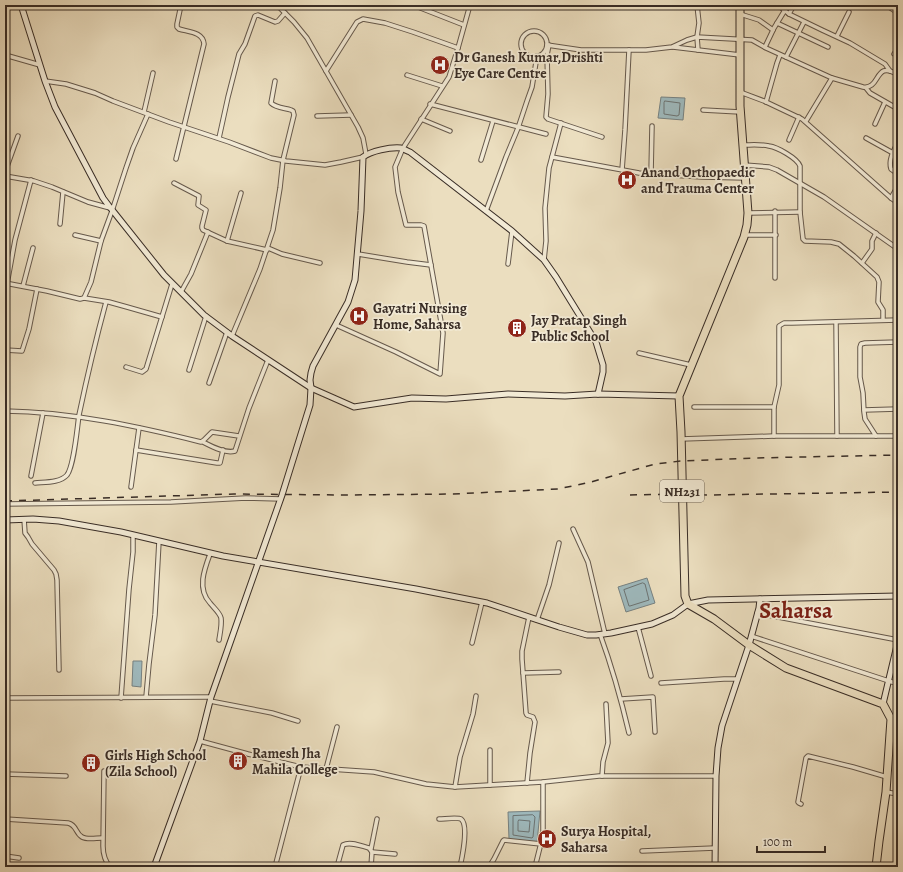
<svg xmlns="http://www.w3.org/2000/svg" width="903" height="872" font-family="Alegreya,serif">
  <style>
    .water { fill: #9eb9bd; stroke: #768181 }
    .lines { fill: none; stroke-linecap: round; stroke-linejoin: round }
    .shore { stroke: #6c7372; stroke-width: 1 }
    .street-casing { stroke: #66594c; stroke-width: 5.5 }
    .secondary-casing { stroke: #392d26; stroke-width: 7 }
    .highway-casing { stroke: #392d26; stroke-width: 9 }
    .street { stroke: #f2ead5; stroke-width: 3.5 }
    .secondary { stroke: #f2ead5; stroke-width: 5 }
    .highway { stroke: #ebdebf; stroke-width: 7 }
    .rail { stroke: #392d26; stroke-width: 1.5; stroke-dasharray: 7 7; stroke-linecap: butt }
    .labels { text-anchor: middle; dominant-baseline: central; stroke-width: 3.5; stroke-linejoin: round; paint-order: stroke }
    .shield { fill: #f2ead5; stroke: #70665a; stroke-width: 1 }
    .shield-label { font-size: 13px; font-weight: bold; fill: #392d26 }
    .poi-label { font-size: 14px; font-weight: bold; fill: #392d26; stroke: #f2ead5; text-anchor: start }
    .town-label { font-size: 22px; font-weight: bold; fill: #7a1f14; stroke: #f2ead5 }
  </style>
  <rect width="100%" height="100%" fill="#ebdebf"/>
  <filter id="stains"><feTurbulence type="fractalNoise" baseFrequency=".005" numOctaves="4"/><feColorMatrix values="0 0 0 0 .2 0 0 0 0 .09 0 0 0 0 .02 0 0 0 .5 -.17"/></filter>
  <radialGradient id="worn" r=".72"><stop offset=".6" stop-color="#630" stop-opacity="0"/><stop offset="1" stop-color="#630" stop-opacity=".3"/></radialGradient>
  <g class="water">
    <path d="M661,97L685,98L683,120L658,118Z"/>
    <path d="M647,578L655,603L626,612L618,587Z"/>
    <path d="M133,661H142L141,687L132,686Z"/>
    <path d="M540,811L537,843L509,839L508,812Z"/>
  </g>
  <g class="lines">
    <g class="shore">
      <path d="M665,101L680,103V104L679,115L677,116L664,114V103Z"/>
      <path d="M643,583L645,584L649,600L630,606H629L624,590Z"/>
      <path d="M533,815L535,817L533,837L532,838L513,835V816Z"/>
      <path d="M519,820L530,821L529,832L518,831V822Z"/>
    </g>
    <g class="street-casing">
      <g id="street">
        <path d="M277,5L294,22L307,38L358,127L363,138L366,154"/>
        <path d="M413,5L464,25"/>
        <path d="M697,5L699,23L697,37L698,50"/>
        <path d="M778,5L789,14L822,30L850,43L885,64L890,71"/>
        <path d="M886,5L898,13"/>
        <path d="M740,14L759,20L773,30"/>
        <path d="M789,14L794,5"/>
        <path d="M777,23L828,47"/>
        <circle cx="534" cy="44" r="13"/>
        <path d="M837,36L849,12"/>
        <path d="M547,45L581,50H646L672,47L687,40L697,37L752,40L766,48L832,78L863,87C881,90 874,59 898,75"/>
        <path d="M549,45L547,55L548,94L546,117L548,119L602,137"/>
        <path d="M673,47L740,55"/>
        <path d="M765,47L774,28L785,10"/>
        <path d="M894,54L898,48"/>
        <path d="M5,55L40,65"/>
        <path d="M786,57L804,22"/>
        <path d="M326,71L357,22L363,19L385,23L413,32L458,48"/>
        <path d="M407,75L442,86"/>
        <path d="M45,81L66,84L95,93L113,101L169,122L229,142L271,158L286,161L325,165L341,162L363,157"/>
        <path d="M866,88L870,93L898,109"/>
        <path d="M740,92L764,101L802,119L891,198L898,203"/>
        <path d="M766,102L777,63L780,55"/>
        <path d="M430,104L546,134"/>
        <path d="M703,110L740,112"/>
        <path d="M144,112L153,73"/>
        <path d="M317,116L351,115"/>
        <path d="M421,119L450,131"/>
        <path d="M806,121L832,78"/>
        <path d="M875,124L885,102"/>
        <path d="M219,138L228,97L239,54L245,44L255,16L258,15L275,22L278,21L285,13"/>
        <path d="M866,138L893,153"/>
        <path d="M789,140L799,117"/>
        <path d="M898,142C894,150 888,160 891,169L898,174"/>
        <path d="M743,145C751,145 760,144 769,146C777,147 797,158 800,166V212L803,239L805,241L831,242L839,244L854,256L877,277L879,282L878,302L883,310V320"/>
        <path d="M552,157L639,173L702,177L745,178"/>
        <path d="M176,159L204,44C203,32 189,32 179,29L177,27V24L181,5"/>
        <path d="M481,160L493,121"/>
        <path d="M744,165L769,167L777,170L824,197L898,249"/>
        <path d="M622,170L625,130L629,50"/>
        <path d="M5,172L18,136"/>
        <path d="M651,174L652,126"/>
        <path d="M5,176L34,181L52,187L88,202L110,208"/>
        <path d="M174,183L199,196L198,205L206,210L202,226V228L203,230L227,241L267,250"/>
        <path d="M891,198L898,186"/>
        <path d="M486,211L506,157L518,128L527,101L532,87L537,56"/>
        <path d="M748,213L800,212"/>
        <path d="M60,224L63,192"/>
        <path d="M75,235L101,241"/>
        <path d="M744,235H776"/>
        <path d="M227,241L241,193"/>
        <path d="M268,248L282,254L320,263"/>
        <path d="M358,254L407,262L431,265"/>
        <path d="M544,260L546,241L545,208L549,168L561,123"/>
        <path d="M862,263L872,249V241L876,233"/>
        <path d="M508,264L512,231"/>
        <path d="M775,278V211"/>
        <path d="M5,283L47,291L80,299L84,298L91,282L101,241L112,211L126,168L133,148L148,114"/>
        <path d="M7,284L15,240L31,180"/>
        <path d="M23,286L33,248"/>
        <path d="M181,292L191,274L208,232"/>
        <path d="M84,298L109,302L127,307L162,317"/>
        <path d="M836,322L837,436"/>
        <path d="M336,325L396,352L440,374L443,333L424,226L421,225H406L398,192L395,167L403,148L449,77L458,48L470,5"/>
        <path d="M232,336L260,269L273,230L280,188L283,160L294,115L293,111L291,110C285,108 276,108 271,103L275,81"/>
        <path d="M5,350L22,351L23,348L29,329L37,289"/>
        <path d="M639,353L691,365"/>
        <path d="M126,367L142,372L146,369L172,284"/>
        <path d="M189,370L206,316"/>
        <path d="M209,383L227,332"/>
        <path d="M694,407H774"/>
        <path d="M864,410L898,409"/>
        <path d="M5,411C71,412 137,426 201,442L204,440L212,432L239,436"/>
        <path d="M774,436V407L779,385V326L784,323H792L898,320"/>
        <path d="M876,436L865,419L864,412L863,393L860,377V347L861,344L865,343L898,342"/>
        <path d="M681,439L774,436H898"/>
        <path d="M203,442C211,446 225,454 235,451L249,408L268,360"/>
        <path d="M136,450L217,463H220L223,450"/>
        <path d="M31,476L43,413"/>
        <path d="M35,483C44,482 60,483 67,475C74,466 77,429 79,415C87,377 96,339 106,302"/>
        <path d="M131,487L139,428"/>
        <path d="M5,504L171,502L246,498L281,499"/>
        <path d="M24,519L25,533L28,537L32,544L54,570L56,574L57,580L59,670"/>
        <path d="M573,529L588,562L605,634"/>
        <path d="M210,554C204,570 197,589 210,603C214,608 220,613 221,618C222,625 220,633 219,640"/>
        <path d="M757,613L898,640"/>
        <path d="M537,620L549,585L559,543"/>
        <path d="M638,627L651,676"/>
        <path d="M600,634C612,667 621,699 629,733"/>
        <path d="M751,636L898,684"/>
        <path d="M472,643L482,602"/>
        <path d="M523,673L559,672"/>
        <path d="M661,683L724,679H737"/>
        <path d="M146,697L149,664L155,615L159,541"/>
        <path d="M5,698L211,697"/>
        <path d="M121,698L129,589L133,552V535"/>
        <path d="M621,699L653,697L655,732"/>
        <path d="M210,701L272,713L298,721"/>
        <path d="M200,741L248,754L301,767L374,772L426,784L455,787L543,782L599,776H716"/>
        <path d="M326,769L337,727"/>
        <path d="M104,771L103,846C103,854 105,861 110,867"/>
        <path d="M5,774L66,776"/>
        <path d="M602,776L603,762L608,743L606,704"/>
        <path d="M527,783L530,753L535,722L533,717L527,715L526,713L522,659V651L529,617"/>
        <path d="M490,785V750"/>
        <path d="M455,787L460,757L473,714L476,696"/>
        <path d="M886,792L898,794"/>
        <path d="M801,804L799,803L798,802L806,758L808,756L853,767L887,777"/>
        <path d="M5,819L68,823C77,825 75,833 82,837C87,840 96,838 102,838"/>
        <path d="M439,819C444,819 458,817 461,819C469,825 462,858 460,867"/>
        <path d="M371,849L377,819"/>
        <path d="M642,851L715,848"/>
        <path d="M372,852L395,854"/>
        <path d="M5,856L19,858"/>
        <path d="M275,867L301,767"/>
        <path d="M337,867L343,845C350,841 361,846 369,848L372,852L371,867"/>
        <path d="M489,867L494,859L503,841L504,840L541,844"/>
        <path d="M535,867L543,835V782"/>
      </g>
    </g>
    <g class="secondary-casing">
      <g id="secondary">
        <path d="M21,5L45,81L55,107L103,198L109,206L164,275L204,315L232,336L311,388L354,407L412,398L446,399L508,394L565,396L598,394L679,396"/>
        <path d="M5,520L33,519L59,521L121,532L223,556L416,589L487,603L559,627L587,635H596L611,633L652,624L673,615L688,604L708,600L898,596"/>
        <path d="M883,704L898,641"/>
        <path d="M154,867L200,741L211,697L282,495L310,405L311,388L310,380L311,373L313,366L348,302L355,280L361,211L363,157C371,151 390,147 401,148C404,149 407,151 410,152L512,231L544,260L556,277L596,342L603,365V372L598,394"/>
        <path d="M715,867L716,776L718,748L722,726L749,645L759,608L760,599"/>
      </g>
    </g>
    <g class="highway-casing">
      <path id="highway" d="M740,5V106L748,213L747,225L744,237L679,396L681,432L685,596L688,604L714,619L749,645L786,668L883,704L891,719L886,792L879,841L876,867"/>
    </g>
    <use href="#street" class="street"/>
    <use href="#secondary" class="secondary"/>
    <use href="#highway" class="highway"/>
    <g class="rail">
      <path d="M630,495L682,494L707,495L898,492"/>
      <path d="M5,501L234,494L346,495L453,494L558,489L591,482L655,464L681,461L754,458L898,455"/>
    </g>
  </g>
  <defs>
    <g id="hospital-disc" transform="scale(1)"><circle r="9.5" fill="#8f2418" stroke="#f2ead5"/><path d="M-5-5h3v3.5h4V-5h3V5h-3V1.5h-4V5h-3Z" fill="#fff"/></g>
    <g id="building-disc" transform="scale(1)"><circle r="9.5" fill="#8f2418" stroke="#f2ead5"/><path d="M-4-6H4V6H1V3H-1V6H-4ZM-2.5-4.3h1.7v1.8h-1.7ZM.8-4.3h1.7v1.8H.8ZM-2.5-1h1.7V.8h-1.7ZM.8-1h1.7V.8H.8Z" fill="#fff"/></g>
  </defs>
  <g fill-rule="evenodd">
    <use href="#hospital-disc" x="440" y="65"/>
    <use href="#hospital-disc" x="627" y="180"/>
    <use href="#hospital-disc" x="359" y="316"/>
    <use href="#building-disc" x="517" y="328"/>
    <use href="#building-disc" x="238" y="761"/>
    <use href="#building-disc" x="91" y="763"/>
    <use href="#hospital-disc" x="547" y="839"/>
  </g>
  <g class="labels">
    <rect class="shield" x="660" y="480" width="44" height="22" rx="3"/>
    <g class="shield-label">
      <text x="682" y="491">NH231</text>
    </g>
    <g class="poi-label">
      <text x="454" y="57">Dr Ganesh Kumar,Drishti<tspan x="454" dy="16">Eye Care Centre</tspan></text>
      <text x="641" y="172">Anand Orthopaedic<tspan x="641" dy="16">and Trauma Center</tspan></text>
      <text x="373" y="308">Gayatri Nursing<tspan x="373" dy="16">Home, Saharsa</tspan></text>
      <text x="531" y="320">Jay Pratap Singh<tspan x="531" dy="16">Public School</tspan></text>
      <text x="252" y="753">Ramesh Jha<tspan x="252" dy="16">Mahila College</tspan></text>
      <text x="105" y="755">Girls High School<tspan x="105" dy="16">(Zila School)</tspan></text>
      <text x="561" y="831">Surya Hospital,<tspan x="561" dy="16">Saharsa</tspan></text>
    </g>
    <g class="town-label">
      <text x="796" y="611">Saharsa</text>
    </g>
  </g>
  <rect width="903" height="872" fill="none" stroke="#ebdebf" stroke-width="20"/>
  <rect x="6" y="6" width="891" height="860" fill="none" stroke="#392d26" stroke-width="2"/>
  <rect x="10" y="10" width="883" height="852" fill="none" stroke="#392d26"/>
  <path d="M757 846v6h68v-6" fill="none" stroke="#392d26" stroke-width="2"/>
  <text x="763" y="846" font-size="12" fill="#392d26" stroke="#f2ead5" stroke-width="3" paint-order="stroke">100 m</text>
  <rect width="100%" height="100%" filter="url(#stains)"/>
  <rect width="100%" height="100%" fill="url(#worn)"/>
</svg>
